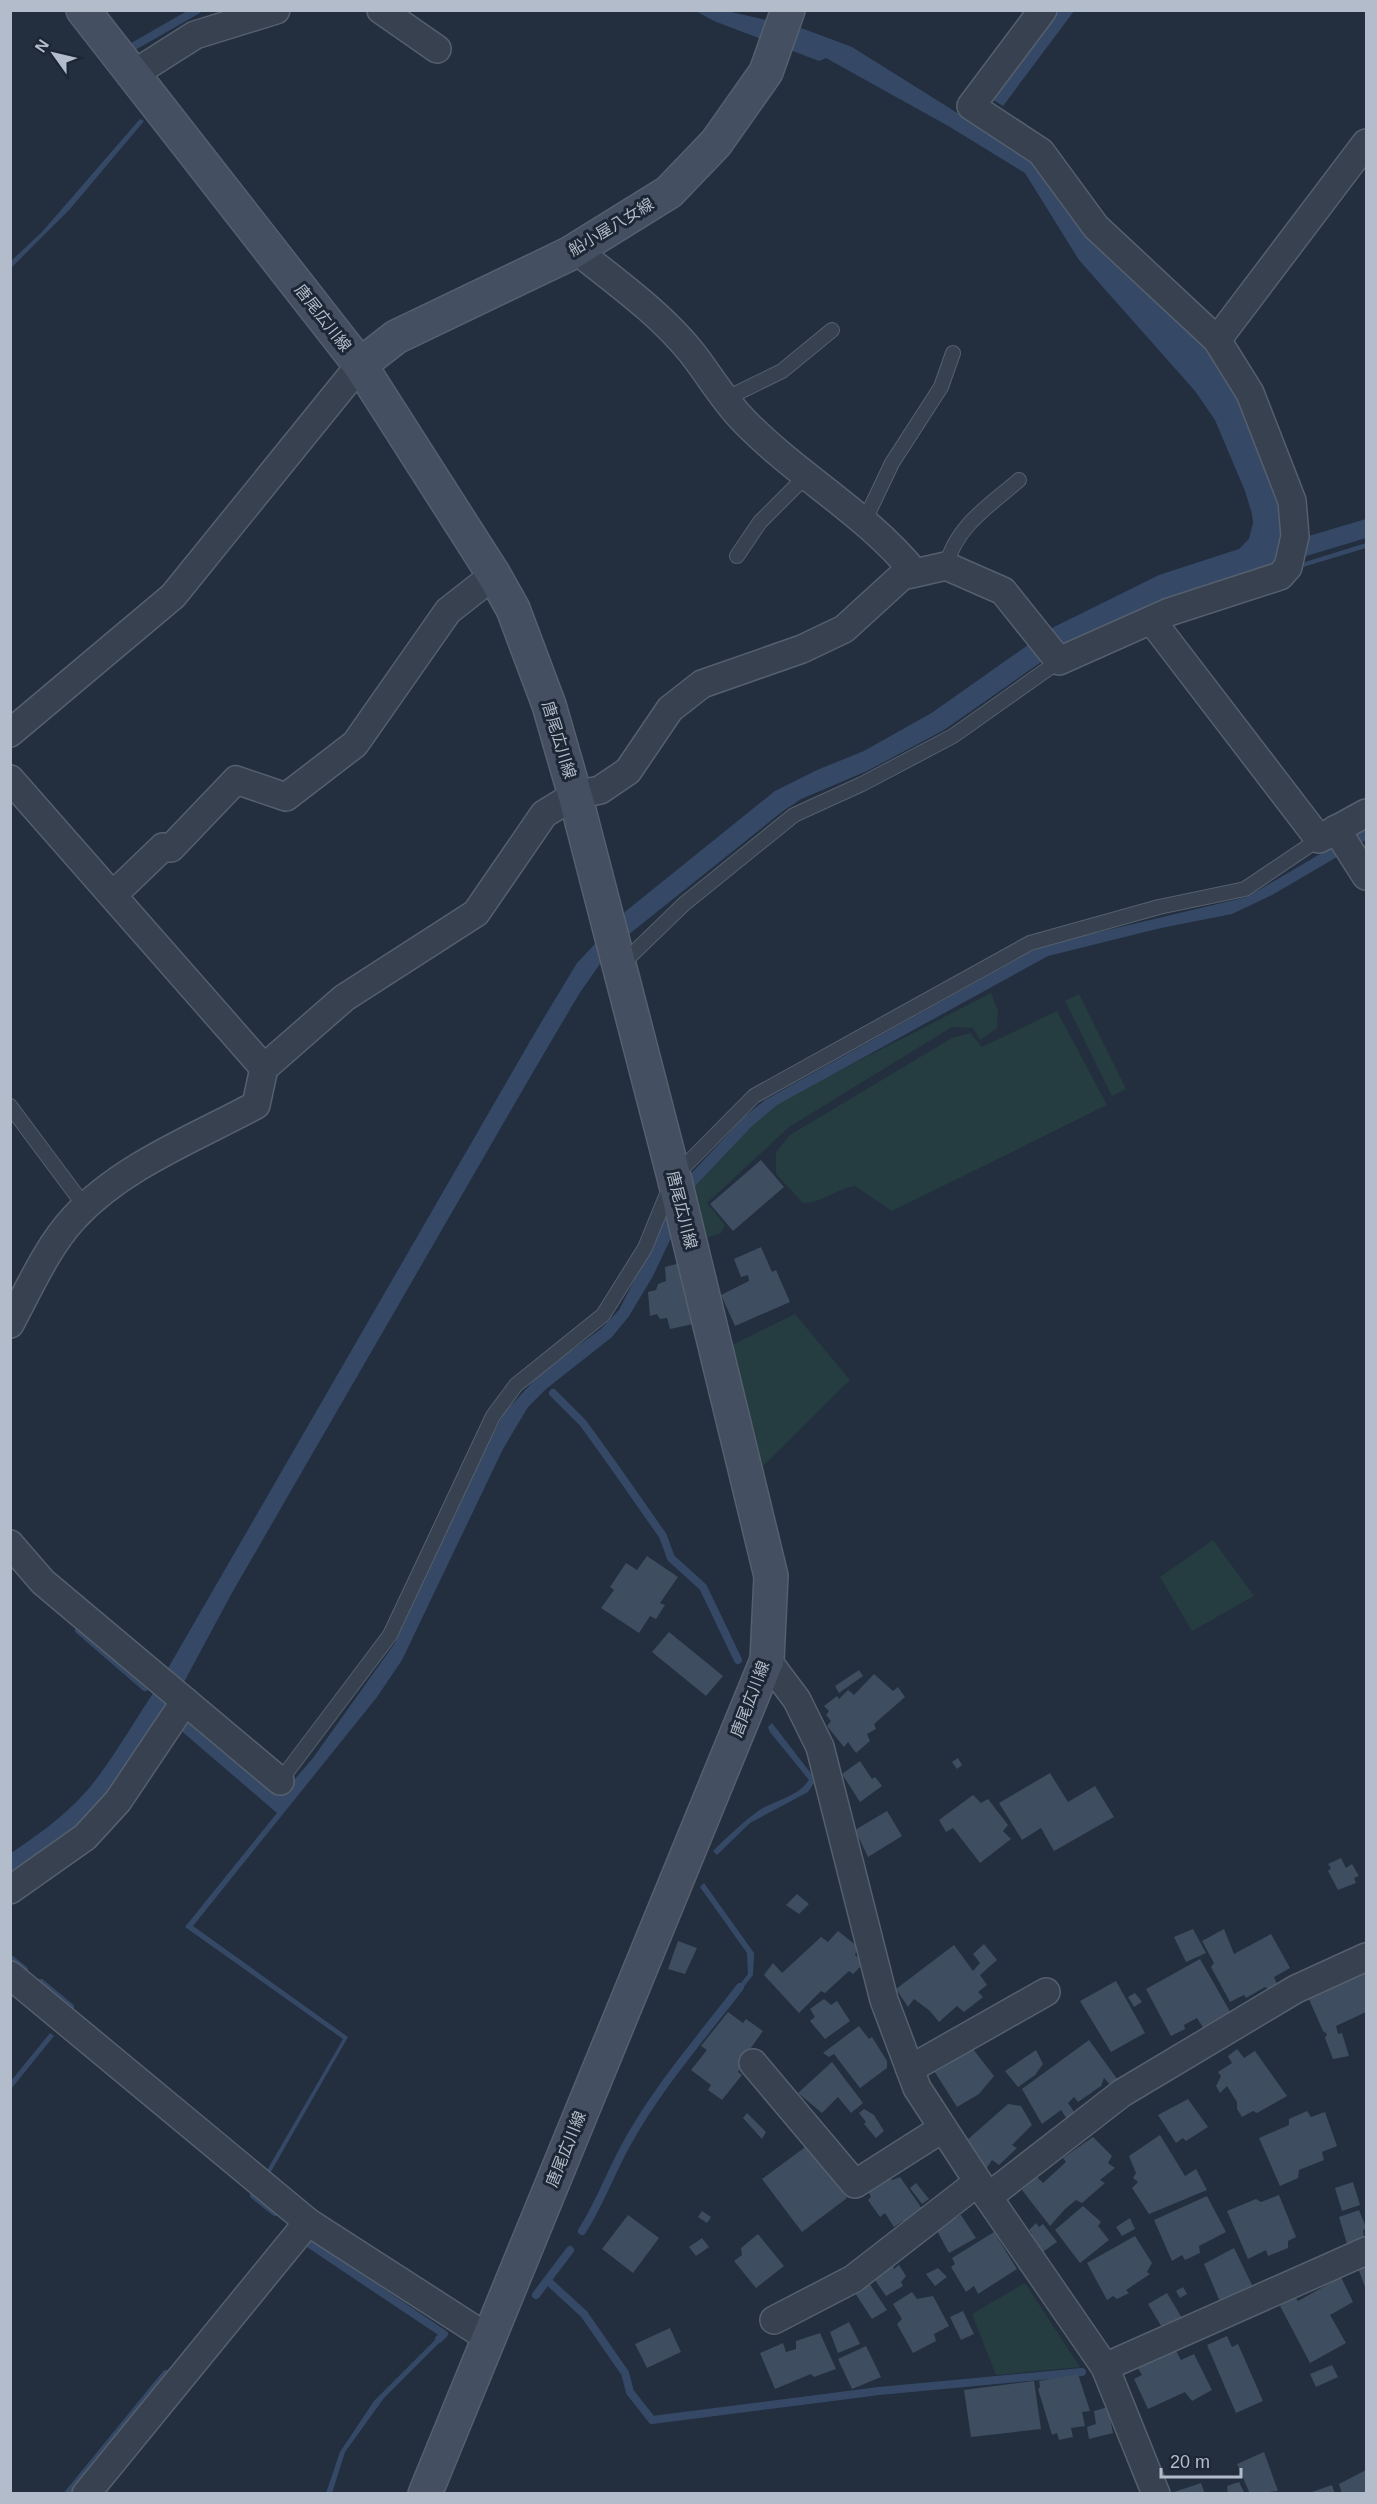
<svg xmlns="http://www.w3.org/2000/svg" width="1377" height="2504" font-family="Arial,'Noto Sans JP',sans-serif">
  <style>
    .green { fill: #253d40 }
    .water { fill: #354967 }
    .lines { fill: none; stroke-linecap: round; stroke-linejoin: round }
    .stream { stroke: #354967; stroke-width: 8 }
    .building { fill: #3e4d5f }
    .lane-casing { stroke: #555f6d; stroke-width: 16 }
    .street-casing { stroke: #555f6d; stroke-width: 30 }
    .secondary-casing { stroke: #555f6d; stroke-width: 36 }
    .lane { stroke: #37414f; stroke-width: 14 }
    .street { stroke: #37414f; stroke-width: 27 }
    .secondary { stroke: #454f62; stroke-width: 33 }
    .labels { text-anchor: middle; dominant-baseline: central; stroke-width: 6; stroke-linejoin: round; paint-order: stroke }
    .street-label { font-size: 16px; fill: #b3bcca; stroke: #1c2634 }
  </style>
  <rect width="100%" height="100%" fill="#232f3f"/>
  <g class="green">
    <path d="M991,993L998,1011L997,1028L980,1040L973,1028L952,1027L789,1127L707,1203L725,1225L721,1233L707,1238L693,1184L767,1108Z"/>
    <path d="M1079,994L1126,1089L1112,1096L1065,1001Z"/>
    <path d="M1057,1011L1107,1105L892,1211L855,1186C836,1189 822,1203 803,1203L776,1174V1152L790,1135L952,1038L970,1033L982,1047Z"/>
    <path d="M795,1314L850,1380L763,1466L732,1345Z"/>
    <path d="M1213,1540L1254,1596L1192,1631L1160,1577Z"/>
    <path d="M1025,2283L1080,2367L996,2375L972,2314Z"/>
  </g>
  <g class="water">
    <path d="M696,11H727L801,28L852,47L1037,163L1207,348L1228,376L1302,538L1366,519V538L1161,600L1109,624L1061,648L944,730L867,771L801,799L783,811L623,939L602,961L579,994L529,1079L233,1591L170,1708L282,1794L313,1758L395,1643L476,1468L504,1413L541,1373L601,1329L619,1310L686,1179L744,1117L765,1100L1028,953L1049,944L1247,897L1366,827V840L1272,895L1232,914L1161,928L1048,956L777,1105L752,1126L696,1185L653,1276L629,1316L612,1337L546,1389L528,1407L503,1449L402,1660L377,1697L193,1926L348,2037L269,2175L266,2172L343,2039L185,1927L277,1813L164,1716C144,1744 125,1777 101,1803C75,1832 43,1855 11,1876V1853C44,1831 77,1807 100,1774C120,1747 137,1717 156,1689L536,1031L577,963L626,911L775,791L817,770L864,751L933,712L1052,628L1159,575L1239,549L1249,539L1253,523L1252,514L1245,491L1215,420L1195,391L1079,260L1025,173L950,127L826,58L819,61L714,21Z"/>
    <path d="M1058,11H1074L1003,106L992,99Z"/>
    <path d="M140,119L144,121L70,209L11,268V261L42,232Z"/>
    <path d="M1366,543V548L1303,567L1302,563Z"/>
    <path d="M772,1723L816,1780L808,1792L750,1823L717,1855L713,1851C727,1837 742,1823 758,1811C775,1800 798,1797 809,1780L770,1732L768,1727Z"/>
    <path d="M704,1883L754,1953L753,1975L735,1998L732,1995L748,1974L747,1953L700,1887Z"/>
    <path d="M50,2033L54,2036L11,2089V2081Z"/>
    <path d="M444,2331L447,2335L384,2398L345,2452L332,2493H326L340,2452L374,2401Z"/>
  </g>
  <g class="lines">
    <g class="stream">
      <path d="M134,46L197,10"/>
      <path d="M553,1393L583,1423L614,1466L663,1536L671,1558L703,1587L738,1660"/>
      <path d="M79,1630L145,1687"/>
      <path d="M10,1959L24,1970"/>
      <path d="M41,1983L70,2007"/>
      <path d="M254,2195L275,2212"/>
      <path d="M582,2231C600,2203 610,2174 626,2145C657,2088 701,2038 740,1987"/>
      <path d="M311,2245L444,2334L439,2339"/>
      <path d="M548,2281L584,2314L625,2373L630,2392L652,2420L879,2391L1082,2372"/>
      <path d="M536,2295L570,2250"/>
      <path d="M68,2494L166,2374"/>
    </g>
  </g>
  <g class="building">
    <path d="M761,1160L784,1187L733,1231L710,1204Z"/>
    <path d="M761,1247L772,1272L776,1270L790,1302L735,1326L721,1295L749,1281L748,1275L741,1277L734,1259Z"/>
    <path d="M684,1262L698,1323L670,1329L667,1318L660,1319L657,1314L650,1316L648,1292L656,1290L658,1284L666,1281L665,1267Z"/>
    <path d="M647,1556L678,1577L660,1603L665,1605L656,1619L650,1616L639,1633L601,1608L614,1590L610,1587L626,1563L637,1570Z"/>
    <path d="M669,1632L723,1676L706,1696L652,1652Z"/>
    <path d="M859,1670L863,1676L839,1693L835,1686Z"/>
    <path d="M874,1674L893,1691L898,1687L905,1697L874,1724L876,1729L867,1734L870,1741L856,1753L848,1742L844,1747L827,1726L831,1721L826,1715L829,1711L824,1706L837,1696L839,1699L848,1690L854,1695Z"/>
    <path d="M958,1758L962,1765L957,1769L952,1762Z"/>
    <path d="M860,1761L872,1779L875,1777L882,1786L860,1802L842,1774Z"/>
    <path d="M1050,1773L1068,1802L1095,1786L1114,1817L1054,1851L1041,1828L1022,1840L999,1803Z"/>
    <path d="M973,1795L981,1803L988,1799L1008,1825L1003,1831L1011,1839L980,1863L953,1828L946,1832L939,1820Z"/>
    <path d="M887,1811L902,1836L868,1857L855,1830Z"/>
    <path d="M1341,1858L1346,1868L1352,1864L1359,1876L1354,1878L1356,1883L1338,1890L1328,1871L1331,1868L1328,1864Z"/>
    <path d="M797,1894L809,1904L799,1914L786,1905Z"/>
    <path d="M1193,1929L1206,1953L1186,1962L1174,1937Z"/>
    <path d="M1224,1929L1234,1954L1271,1934L1290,1968L1274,1977L1277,1984L1270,1990L1265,1987L1246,1998L1244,1995L1230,2002L1211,1967L1214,1963L1202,1941Z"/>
    <path d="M838,1931L858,1947L855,1955L864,1963L853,1974L849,1971L825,1993L821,1991L799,2013L764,1975L773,1963L782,1973L821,1937L828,1942Z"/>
    <path d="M678,1941L697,1948L685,1974L668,1969Z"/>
    <path d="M984,1944L997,1960L980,1975L987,1985L978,1992L983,1997L964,2012L957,2006L939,2022L930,2011L914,1999L908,2007L896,1989L954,1945L973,1971L980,1963L973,1954Z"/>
    <path d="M1200,1959L1232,2015L1204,2029L1197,2018L1184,2025L1185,2029L1171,2036L1146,1989Z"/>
    <path d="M1366,1970V2012L1336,2026L1338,2034L1342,2033L1349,2056L1333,2059L1325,2038L1327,2034L1323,2031L1308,1997Z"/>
    <path d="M1116,1981L1145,2033L1111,2052L1080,2001Z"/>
    <path d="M1135,1993L1142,2002L1134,2007L1128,1997Z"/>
    <path d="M824,1999L831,2005L837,2001L850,2021L825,2039L810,2021L815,2017L810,2009Z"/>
    <path d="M728,2012L743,2023L746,2019L763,2031L743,2059L745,2061L738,2072L742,2075L722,2100L708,2090L711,2085L691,2070L707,2050L701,2046Z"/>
    <path d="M859,2026L869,2039L872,2037L887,2061V2068L860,2088L834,2054L829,2057L823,2053Z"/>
    <path d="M1089,2040L1120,2083L1114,2089L1104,2078L1101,2086L1078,2102L1074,2097L1068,2103L1077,2116L1069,2122L1061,2110L1042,2124L1022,2089Z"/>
    <path d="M969,2044L994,2076L979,2094L957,2107L931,2066Z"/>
    <path d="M1237,2049L1244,2058L1255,2051L1287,2096L1257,2113L1253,2111L1242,2117L1237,2109V2102L1227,2086L1220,2093L1216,2086L1221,2076L1218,2072L1232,2063L1228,2056Z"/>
    <path d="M1036,2050L1043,2064L1035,2075L1018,2087L1005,2071Z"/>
    <path d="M832,2062L863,2103L851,2113L838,2097L822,2113L798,2093Z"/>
    <path d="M1188,2099L1208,2127L1186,2141L1183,2138L1176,2143L1158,2115Z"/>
    <path d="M1008,2104L1021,2106L1032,2125L1012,2145L1017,2148L999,2165L992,2160L986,2169L966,2141Z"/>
    <path d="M864,2109L874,2115L884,2131L876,2138L864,2124L866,2122L859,2113Z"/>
    <path d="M1307,2111L1311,2117L1325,2112L1337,2146L1322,2152L1324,2160L1299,2170L1298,2178L1280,2186L1259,2138L1289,2125V2119Z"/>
    <path d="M747,2113L766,2132L762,2139L743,2118Z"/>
    <path d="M1160,2135L1185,2176L1196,2169L1207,2190L1149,2214L1132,2188L1138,2182L1133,2178L1136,2173L1129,2156Z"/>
    <path d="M1093,2137L1112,2156L1108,2163L1115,2168L1100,2180L1105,2183L1082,2203L1076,2200L1065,2209L1050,2226L1022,2190L1037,2177L1043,2183L1066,2162L1063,2158Z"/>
    <path d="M808,2145L847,2198L802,2232L762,2179Z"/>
    <path d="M887,2171L892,2180L900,2177L925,2213L908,2225L903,2221L894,2227L885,2213L880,2217L868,2200L871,2197L866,2187Z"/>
    <path d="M1353,2182L1360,2205L1342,2211L1335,2188Z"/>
    <path d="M916,2183L929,2199L922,2204L910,2188Z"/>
    <path d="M1279,2195L1296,2237L1288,2241V2248L1268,2256L1266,2250L1248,2259L1227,2211L1256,2199L1261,2202Z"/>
    <path d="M1207,2196L1226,2232L1199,2246L1200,2253L1185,2260L1182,2255L1172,2261L1154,2220Z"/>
    <path d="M1083,2206L1101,2222L1098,2226L1109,2240L1080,2263L1055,2230Z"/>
    <path d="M1359,2210L1366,2227L1363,2231L1364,2237L1347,2244L1339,2217Z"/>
    <path d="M702,2211L711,2217L707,2223L698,2217Z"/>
    <path d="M628,2215L659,2238L633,2273L602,2249Z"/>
    <path d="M961,2215L976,2238L949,2253L936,2229Z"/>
    <path d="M1130,2218L1135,2229L1122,2236L1116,2227Z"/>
    <path d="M1036,2223L1039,2227L1043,2224L1057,2242L1041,2253L1029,2237L1032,2233L1029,2230Z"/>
    <path d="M994,2232L1017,2269L978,2294L974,2286L966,2292L951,2267L955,2264L952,2258Z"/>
    <path d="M758,2234L784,2266L756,2288L734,2261L742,2255L741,2248Z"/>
    <path d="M1135,2236L1152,2263L1147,2272L1150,2274L1126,2290L1129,2293L1117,2299L1113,2296L1107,2300L1087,2263Z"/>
    <path d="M702,2238L709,2247L696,2256L689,2247Z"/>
    <path d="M1234,2248L1253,2287L1221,2304L1204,2264Z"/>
    <path d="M1366,2258V2290L1357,2265Z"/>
    <path d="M893,2265L894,2269L899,2265L906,2276L901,2282L903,2286L886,2296L873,2277Z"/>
    <path d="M938,2268L947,2277L935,2286L926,2274Z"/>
    <path d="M1341,2277L1353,2302L1330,2315L1346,2343L1310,2363L1280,2306L1294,2296L1298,2301Z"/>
    <path d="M869,2283L887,2310L872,2319L855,2293Z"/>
    <path d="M1183,2287L1187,2294L1180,2298L1176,2291Z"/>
    <path d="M912,2292L917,2299L933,2296L949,2326L934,2334L936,2341L913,2353L897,2324L902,2319L893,2304Z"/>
    <path d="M1167,2293L1185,2323L1166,2334L1148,2304Z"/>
    <path d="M963,2311L974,2334L961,2340L950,2317Z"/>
    <path d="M849,2322L860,2344L838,2353L830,2332Z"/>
    <path d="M670,2328L681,2352L647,2368L635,2344Z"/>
    <path d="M820,2333L836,2369L814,2377L811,2374L775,2389L760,2353L783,2343L786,2352L796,2349V2341Z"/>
    <path d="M1227,2336L1232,2347L1238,2344L1263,2401L1236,2413L1207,2345Z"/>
    <path d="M866,2346L881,2377L852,2389L838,2359Z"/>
    <path d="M1175,2349L1181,2360L1194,2354L1212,2390L1192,2401L1185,2392L1148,2409L1134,2379L1142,2375L1136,2365Z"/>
    <path d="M1332,2365L1338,2377L1316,2387L1310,2374Z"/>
    <path d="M1078,2374L1090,2411L1082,2412L1085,2426L1071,2428L1073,2437L1059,2440L1057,2433L1052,2435L1038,2389L1040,2387L1039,2381Z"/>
    <path d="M1034,2381L1041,2429L971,2437L964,2390Z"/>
    <path d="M1108,2407L1113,2433L1089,2439L1087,2427L1096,2424L1094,2411Z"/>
    <path d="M1264,2452L1278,2491L1250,2494L1237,2464Z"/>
    <path d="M1366,2470V2494H1342L1339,2484Z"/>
    <path d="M1239,2482L1245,2494H1228L1227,2486Z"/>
    <path d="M1201,2483L1205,2494H1171V2493Z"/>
    <path d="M1332,2485L1335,2494H1309V2493Z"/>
  </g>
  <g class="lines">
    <g class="lane-casing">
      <g id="lane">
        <path d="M725,399L782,371L832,330"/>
        <path d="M864,522L892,463L941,387L953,353"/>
        <path d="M737,556L760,522L806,476"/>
        <path d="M946,566C956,526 989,506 1019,480"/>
        <path d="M620,966L684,904L794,815L862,784L953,736L1059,661"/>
        <path d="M10,1106L86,1208"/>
        <path d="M280,1781L390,1635L493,1416L516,1385L603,1315L645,1248L674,1177L754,1096L1030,943L1159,907L1245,889L1319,839"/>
      </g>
    </g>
    <g class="street-casing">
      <g id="street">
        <path d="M381,10L437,49"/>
        <path d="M132,75L195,35L276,10"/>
        <path d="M576,250C616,282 660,313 692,353C710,376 724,401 745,422C799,477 866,513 915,573"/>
        <path d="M1217,340L1366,143"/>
        <path d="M1152,621L1319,839L1366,813"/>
        <path d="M10,733L173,596L360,365"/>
        <path d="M10,779L264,1068"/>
        <path d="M1336,829L1366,876"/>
        <path d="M113,895L163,847L171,848L236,780L286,797L355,744L448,611L494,575"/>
        <path d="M10,1324C29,1289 47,1247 74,1218C122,1166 195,1138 256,1105L264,1068L344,998L476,913L544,814L575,795L600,790L628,771L670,709L702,684L802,649L844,629L902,576L946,566L1003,591L1059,661L1169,612L1280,576L1288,567L1295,536L1292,501L1250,393L1217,340L1096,227L1041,152L971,106L1043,10"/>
        <path d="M10,1544L43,1582L280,1781"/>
        <path d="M767,1660L797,1700L820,1747L884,2000L917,2088L988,2197L1105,2367L1156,2494"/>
        <path d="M10,1890L85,1837L118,1801L185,1701"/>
        <path d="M10,1975L308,2222L488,2338"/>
        <path d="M753,2063L855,2184L943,2128"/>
        <path d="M910,2069L1046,1992"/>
        <path d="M988,2197L1122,2093L1296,1989L1366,1957"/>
        <path d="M774,2320L853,2279L978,2182"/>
        <path d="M1105,2367L1366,2251"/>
        <path d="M86,2494L308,2222"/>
      </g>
    </g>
    <g class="secondary-casing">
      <g id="secondary">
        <path d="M83,10L360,365L494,575L513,609L549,705L575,795L674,1177L771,1576L767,1660L425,2494"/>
        <path d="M360,365L396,337L569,254L669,192L716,143L766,72L788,10"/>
      </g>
    </g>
    <use href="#lane" class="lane"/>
    <use href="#street" class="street"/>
    <use href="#secondary" class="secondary"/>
  </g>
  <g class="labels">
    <g class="street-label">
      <text transform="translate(611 227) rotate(-31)">船小屋八女線</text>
      <text transform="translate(323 318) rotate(52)">唐尾広川線</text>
      <text transform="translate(559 740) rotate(73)">唐尾広川線</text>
      <text transform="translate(682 1210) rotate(76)">唐尾広川線</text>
      <text transform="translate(750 1699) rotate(-69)">唐尾広川線</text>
      <text transform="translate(566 2149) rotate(-68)">唐尾広川線</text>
    </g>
  </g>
  <rect width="1377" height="2504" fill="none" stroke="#b3bcca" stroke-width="24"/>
  <g transform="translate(54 54) rotate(304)" stroke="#1c2634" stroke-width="4.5" paint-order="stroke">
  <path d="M0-4.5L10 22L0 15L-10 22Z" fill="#b3bcca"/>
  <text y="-9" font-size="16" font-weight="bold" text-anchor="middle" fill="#b3bcca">N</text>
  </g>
  <path d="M1161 2468v9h80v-9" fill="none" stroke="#b3bcca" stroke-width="3"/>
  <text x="1170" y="2468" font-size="18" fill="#b3bcca" stroke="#1c2634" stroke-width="4.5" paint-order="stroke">20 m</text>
</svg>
